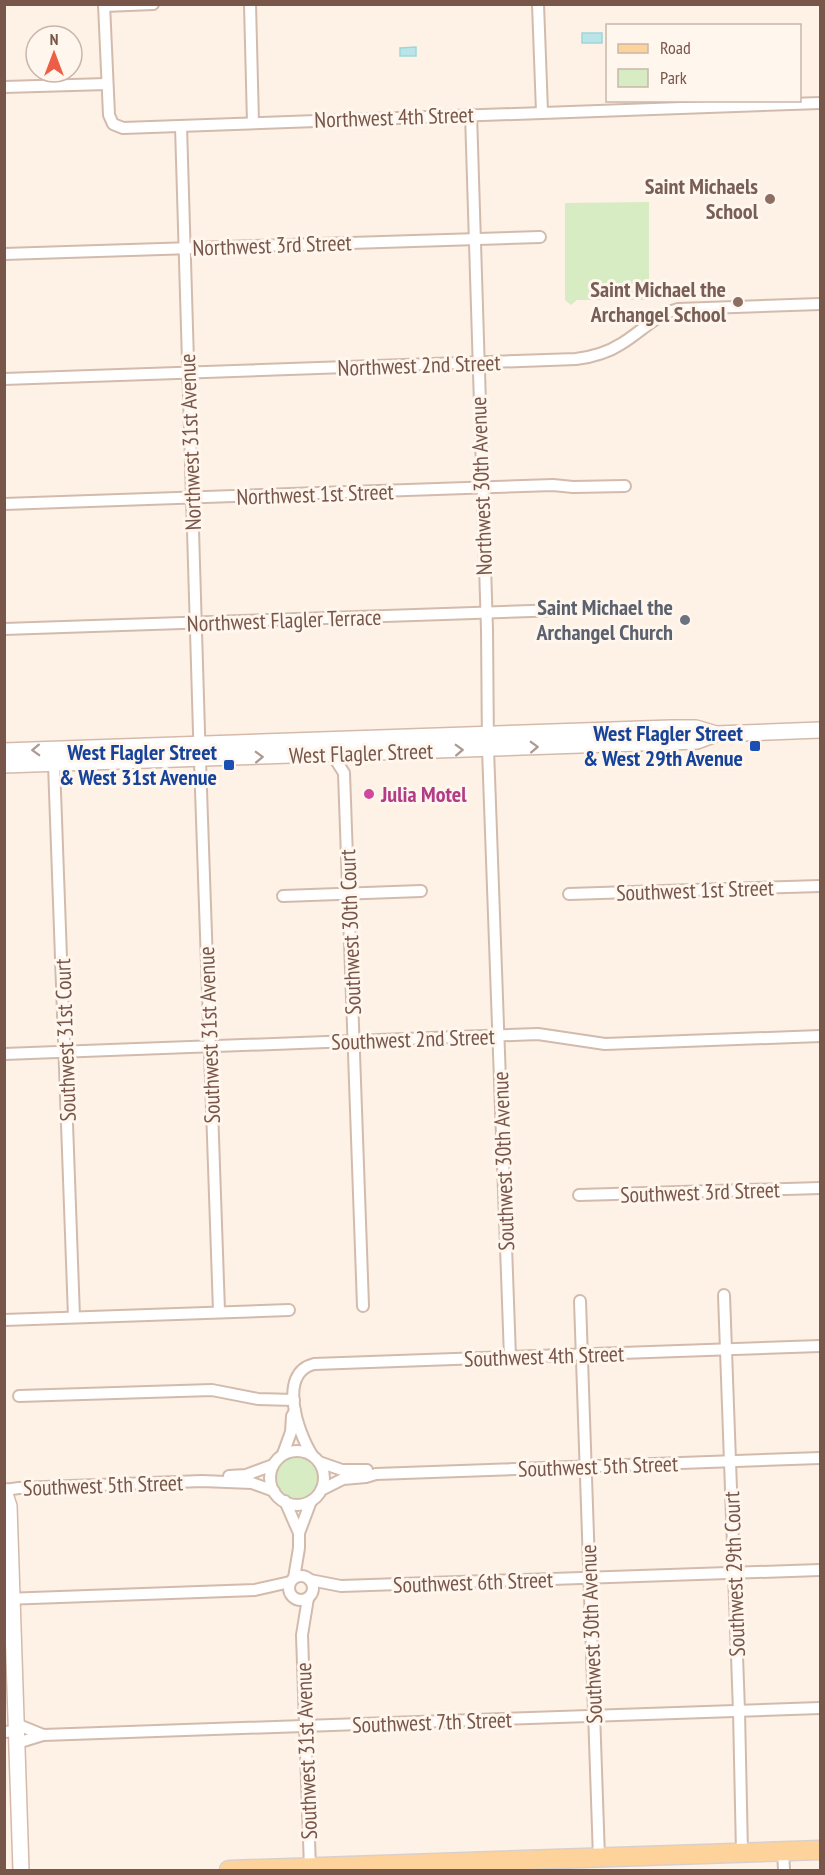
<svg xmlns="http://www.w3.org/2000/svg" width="825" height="1875" font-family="'PT Sans Narrow',sans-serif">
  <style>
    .green { fill: #d7ecc3 }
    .water { fill: #b9e5e8; stroke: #9ed6da; stroke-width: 1.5 }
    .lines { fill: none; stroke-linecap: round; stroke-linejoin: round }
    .street-casing { stroke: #d2bbad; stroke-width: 14 }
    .secondary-casing { stroke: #d5baab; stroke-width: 18 }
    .primary-casing { stroke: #d9d0cc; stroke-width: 21 }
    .street { stroke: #fff; stroke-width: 10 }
    .secondary { stroke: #fff; stroke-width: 15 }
    .primary { stroke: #fed29b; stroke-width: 18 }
    .oneway { stroke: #ae9a92 }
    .education-dot { fill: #8d6e63; stroke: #fff6ed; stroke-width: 2 }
    .worship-dot { fill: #6b7280; stroke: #fff6ed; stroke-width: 2 }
    .transit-dot { fill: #1a4fb4; stroke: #fff6ed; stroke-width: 2 }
    .hotel-dot { fill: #d1479c; stroke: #fff6ed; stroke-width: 2 }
    .labels { text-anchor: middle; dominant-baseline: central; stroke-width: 6; stroke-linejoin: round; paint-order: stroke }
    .street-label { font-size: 22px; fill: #785649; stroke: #fff6ed }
    .education-label { font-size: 22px; font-weight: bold; fill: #785e54; stroke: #fff6ed; text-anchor: end }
    .worship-label { font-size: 22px; font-weight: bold; fill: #5b616d; stroke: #fff6ed; text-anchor: end }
    .transit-label { font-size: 22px; font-weight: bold; fill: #164399; stroke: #fff6ed; text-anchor: end }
    .hotel-label { font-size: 22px; font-weight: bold; fill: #b23c85; stroke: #fff6ed; text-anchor: start }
  </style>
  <rect width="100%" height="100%" fill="#fdf2e5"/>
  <g class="green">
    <path d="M649,202V300H577L571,305L565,300V203Z"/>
    <circle cx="298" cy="1477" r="22"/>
  </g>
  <g class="water">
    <rect x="582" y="33" width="20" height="10"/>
    <path d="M416,47V56H400V48Z"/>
  </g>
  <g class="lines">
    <g class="street-casing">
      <g id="street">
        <path d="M104,4L109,115L113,124L123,128L820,103"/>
        <path d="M250,4L253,123"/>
        <path d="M538,4L542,112"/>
        <path d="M104,6L153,4"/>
        <path d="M4,87L107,84"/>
        <path d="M471,114L487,630L488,749L510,1357"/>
        <path d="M181,126L199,732L219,1311"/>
        <path d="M4,254L540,237"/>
        <path d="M4,379L576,359C592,357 607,353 621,344C640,333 655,315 678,309L820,304"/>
        <path d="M4,504L553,485L573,487L625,486"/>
        <path d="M4,629L563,610"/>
        <path d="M332,754L344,773L363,1306"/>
        <path d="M54,764L74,1317"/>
        <path d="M569,894L820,886"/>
        <path d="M283,896L421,891"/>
        <path d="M4,1054L538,1034L605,1044L820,1036"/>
        <path d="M579,1195L820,1188"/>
        <path d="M724,1295L739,1711L742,1853"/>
        <path d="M580,1301L599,1858"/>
        <path d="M4,1320L289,1310"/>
        <path d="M19,1396L212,1390L258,1399L294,1400"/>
        <circle cx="297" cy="1478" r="27"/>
        <path d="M283,1454L291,1432L292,1416L295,1411"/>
        <path d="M312,1455C298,1433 277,1373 314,1364L820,1346"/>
        <path d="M319,1462L342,1470H367"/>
        <path d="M229,1476L246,1475L273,1465"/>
        <path d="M4,1490L19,1488L202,1481L252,1483L274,1491"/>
        <path d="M321,1490L343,1479L366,1477L376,1474L820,1458"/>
        <path d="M285,1501L299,1533"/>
        <circle cx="301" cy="1588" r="12"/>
        <path d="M294,1578L299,1548V1533L311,1501"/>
        <path d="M310,1580L341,1586L820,1570"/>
        <path d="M308,1598L302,1635L310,1868"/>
        <path d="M4,1599L255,1590L290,1582"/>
        <path d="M16,1724L43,1735"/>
        <path d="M4,1732L16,1731"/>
        <path d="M17,1743L43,1735L820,1708"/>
        <path d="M783,1851L784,1870"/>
      </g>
    </g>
    <g class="secondary-casing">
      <g id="secondary">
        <path d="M4,751L671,728H696L716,734L820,730"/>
        <path d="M4,765L697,741L716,734"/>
        <path d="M4,1491L9,1506L21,1870"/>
      </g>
    </g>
    <g class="primary-casing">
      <path id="primary" d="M229,1870L820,1850"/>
    </g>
    <use href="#street" class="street"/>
    <use href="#secondary" class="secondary"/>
    <use href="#primary" class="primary"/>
  </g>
  <defs><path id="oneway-chevron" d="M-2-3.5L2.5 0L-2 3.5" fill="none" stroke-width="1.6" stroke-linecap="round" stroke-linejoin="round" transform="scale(1.5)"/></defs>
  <g class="oneway">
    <use href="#oneway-chevron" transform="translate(534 747) rotate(-2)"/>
    <use href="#oneway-chevron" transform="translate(36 750) rotate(178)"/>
    <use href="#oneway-chevron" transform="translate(459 750) rotate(-2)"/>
    <use href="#oneway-chevron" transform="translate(259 757) rotate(-2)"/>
  </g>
  <g class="education-dot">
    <circle cx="770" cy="199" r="6"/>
    <circle cx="738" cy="302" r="6"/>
  </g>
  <circle class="worship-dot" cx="685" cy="620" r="6"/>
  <g class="transit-dot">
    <rect x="749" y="740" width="12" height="12" rx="3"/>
    <rect x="223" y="759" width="12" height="12" rx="3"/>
  </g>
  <circle class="hotel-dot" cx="369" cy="794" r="6"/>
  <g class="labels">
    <g class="street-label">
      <text transform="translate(394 117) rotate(-2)">Northwest 4th Street</text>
      <text transform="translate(272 245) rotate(-2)">Northwest 3rd Street</text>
      <text transform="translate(419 365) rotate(-2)">Northwest 2nd Street</text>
      <text transform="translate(190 442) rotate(-92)">Northwest 31st Avenue</text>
      <text transform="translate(481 486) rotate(-92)">Northwest 30th Avenue</text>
      <text transform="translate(315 494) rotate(-2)">Northwest 1st Street</text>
      <text transform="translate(284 620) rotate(-2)">Northwest Flagler Terrace</text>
      <text transform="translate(361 753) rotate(-2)">West Flagler Street</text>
      <text transform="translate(695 890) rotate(-2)">Southwest 1st Street</text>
      <text transform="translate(350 932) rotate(-92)">Southwest 30th Court</text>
      <text transform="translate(209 1035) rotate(-92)">Southwest 31st Avenue</text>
      <text transform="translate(413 1039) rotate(-2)">Southwest 2nd Street</text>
      <text transform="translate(65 1040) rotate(-92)">Southwest 31st Court</text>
      <text transform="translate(503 1161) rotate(-92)">Southwest 30th Avenue</text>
      <text transform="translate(700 1192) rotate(-2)">Southwest 3rd Street</text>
      <text transform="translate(544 1356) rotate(-2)">Southwest 4th Street</text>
      <text transform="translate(598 1466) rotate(-2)">Southwest 5th Street</text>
      <text transform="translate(103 1485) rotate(-2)">Southwest 5th Street</text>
      <text transform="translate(734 1574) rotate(-92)">Southwest 29th Court</text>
      <text transform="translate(473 1582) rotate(-2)">Southwest 6th Street</text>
      <text transform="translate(591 1634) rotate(-92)">Southwest 30th Avenue</text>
      <text transform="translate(432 1722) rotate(-2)">Southwest 7th Street</text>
      <text transform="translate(306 1751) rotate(-92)">Southwest 31st Avenue</text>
    </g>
    <g class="education-label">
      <text x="758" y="186">Saint Michaels<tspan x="758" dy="25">School</tspan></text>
      <text x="726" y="289">Saint Michael the<tspan x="726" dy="25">Archangel School</tspan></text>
    </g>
    <g class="worship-label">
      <text x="673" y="607">Saint Michael the<tspan x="673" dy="25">Archangel Church</tspan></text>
    </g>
    <g class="transit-label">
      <text x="743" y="733">West Flagler Street<tspan x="743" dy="25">&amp; West 29th Avenue</tspan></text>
      <text x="217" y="752">West Flagler Street<tspan x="217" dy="25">&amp; West 31st Avenue</tspan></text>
    </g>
    <g class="hotel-label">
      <text x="381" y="794">Julia Motel</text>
    </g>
  </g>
  <rect width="825" height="1875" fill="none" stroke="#785649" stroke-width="12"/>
  <rect x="606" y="24" width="195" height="78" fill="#fff6ed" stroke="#c9b6ab" stroke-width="1.5"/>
  <rect x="618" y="44" width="30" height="9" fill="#fed29b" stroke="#c9b6ab" stroke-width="1.5"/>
  <text x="660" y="54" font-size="18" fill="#785649">Road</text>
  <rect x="618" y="69" width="30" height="18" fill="#d7ecc3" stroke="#c9b6ab" stroke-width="1.5"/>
  <text x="660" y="84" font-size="18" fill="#785649">Park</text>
  <g transform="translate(54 54)"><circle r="28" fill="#fff6ed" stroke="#c9b6ab" stroke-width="1.5"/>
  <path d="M0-4.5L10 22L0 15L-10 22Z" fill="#ec5e45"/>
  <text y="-9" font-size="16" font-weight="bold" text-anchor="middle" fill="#785649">N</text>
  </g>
</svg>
